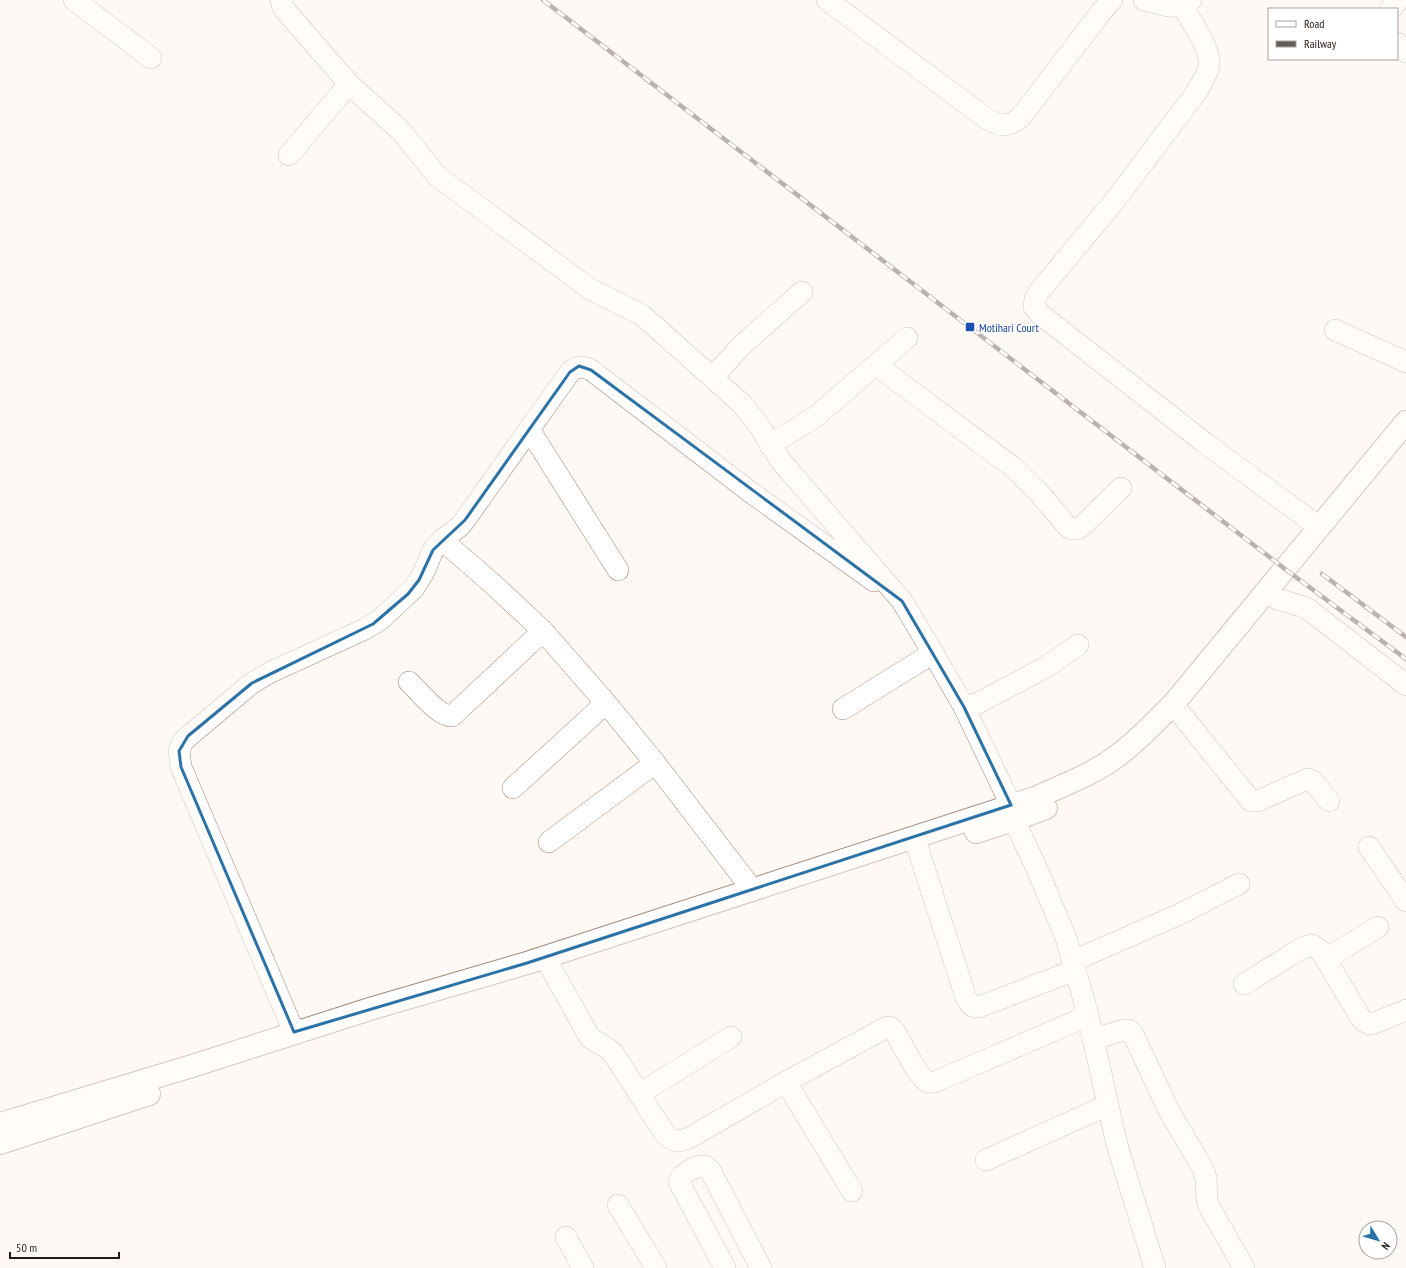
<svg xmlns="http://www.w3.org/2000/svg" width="1406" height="1268" font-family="'PT Sans Narrow',sans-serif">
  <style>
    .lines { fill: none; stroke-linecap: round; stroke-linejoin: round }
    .minor-casing { stroke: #a28878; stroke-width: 22 }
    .major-casing { stroke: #a28878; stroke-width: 24 }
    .minor { stroke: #fff; stroke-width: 21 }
    .major { stroke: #fff; stroke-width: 22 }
    .rail-casing { stroke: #655c57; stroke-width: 4.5 }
    .rail { stroke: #fff; stroke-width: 3; stroke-dasharray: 9; stroke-linecap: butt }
    .marked { fill: none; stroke: #2b73a7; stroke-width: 3; stroke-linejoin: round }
    .transit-dot { fill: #1a4fb4; stroke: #fff; stroke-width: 1.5 }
    .labels { text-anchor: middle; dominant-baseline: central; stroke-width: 3; stroke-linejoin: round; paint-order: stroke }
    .transit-label { font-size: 12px; fill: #164399; stroke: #fff; text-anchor: start }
  </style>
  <rect width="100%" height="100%" fill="#fff9f6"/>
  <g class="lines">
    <g class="minor-casing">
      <g id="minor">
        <path d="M74,0L151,58"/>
        <path d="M281,0L282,5L285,10L349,84L402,132L437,176L590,289L642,315L742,404L760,427L780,460L902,601L933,653L964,707L1011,805L1014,820L1037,869L1066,938L1087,1011L1117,1145L1155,1268"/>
        <path d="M827,0L987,119C1001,126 1006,128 1020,118L1102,11L1112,0"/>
        <path d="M1144,0C1161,4 1177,12 1191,0"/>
        <path d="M1182,6C1191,21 1211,48 1209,66C1207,76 1200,85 1195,94L1116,199L1038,293L1035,299L1034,307L1040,314L1205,443L1319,527"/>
        <path d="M1391,9L1398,0"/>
        <path d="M1397,43L1406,52"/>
        <path d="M289,155L349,84"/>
        <path d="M1335,330L1406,362"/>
        <path d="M876,365L1014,468L1039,493L1068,527C1073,530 1076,530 1081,527L1121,488"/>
        <path d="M713,377L742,345L802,292"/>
        <path d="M529,429L618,570"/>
        <path d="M770,445L815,417L907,338"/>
        <path d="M442,540L495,586L543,631L606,703L655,763L752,889"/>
        <path d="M1277,599L1301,606L1308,609L1406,685"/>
        <path d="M409,682C419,691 439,717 452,716L543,631"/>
        <path d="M964,707L978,703L1046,667L1078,645"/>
        <path d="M843,709L933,653"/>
        <path d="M1180,713L1251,801H1258L1307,779L1313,781L1329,801"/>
        <path d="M513,788L606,703"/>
        <path d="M549,842L655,763"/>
        <path d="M1369,847L1406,901"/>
        <path d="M918,849L966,998L972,1006L979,1007L1075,970"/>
        <path d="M1326,959L1378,927"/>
        <path d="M1073,961L1178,915L1239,884"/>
        <path d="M551,968L590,1038L607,1048L613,1053L665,1134C673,1142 679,1142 689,1138L786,1082L887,1027H890L895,1032C901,1042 919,1079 928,1082C931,1083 934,1082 937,1081L1088,1016"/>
        <path d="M1244,984L1304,947L1312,945L1321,951L1362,1020L1369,1024L1374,1023L1406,1010"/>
        <path d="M294,1032L181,767L179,751L183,741L252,683L271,672L365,629L381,619L414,588L424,572L433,550L442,540L459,527L465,520L570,372C577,366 582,366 591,370L749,491L874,581"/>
        <path d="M1093,1039L1124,1030H1129L1133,1034L1169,1111L1202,1167L1206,1178L1207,1200L1210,1208L1244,1268"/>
        <path d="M786,1082L852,1191"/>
        <path d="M639,1094L731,1037"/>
        <path d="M986,1160L1108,1105"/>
        <path d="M618,1205L656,1268"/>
        <path d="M566,1237L583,1268"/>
        <path d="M725,1268L679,1182C681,1173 697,1165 705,1166L710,1170L761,1268"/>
      </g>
    </g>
    <g class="major-casing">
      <g id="major">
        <path d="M976,832L1014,820L1046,808"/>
        <path d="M0,1124L189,1067L373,1008L527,963L1035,798C1061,786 1094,774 1117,756C1138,741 1156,721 1175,702L1406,422"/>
        <path d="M0,1143L149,1094"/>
      </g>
    </g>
    <use href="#minor" class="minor"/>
    <use href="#major" class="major"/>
    <g class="rail-casing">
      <g id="rail">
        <path d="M543,0L1285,569L1406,659"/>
        <path d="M1322,574L1406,637"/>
      </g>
    </g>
    <use href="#rail" class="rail"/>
  </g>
  <path d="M0 0H1406V1268H0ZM579,366L591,370L902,601L964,707L1011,805L527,963L294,1032L181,767L179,751L188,736L252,683L373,624L408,594L419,580L433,550L465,520L570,372Z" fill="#fff9f6" fill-opacity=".55" fill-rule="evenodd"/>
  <path class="marked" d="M579,366L591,370L902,601L964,707L1011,805L527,963L294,1032L181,767L179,751L188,736L252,683L373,624L408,594L419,580L433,550L465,520L570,372Z"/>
  <rect class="transit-dot" x="965" y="322" width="10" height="10" rx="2"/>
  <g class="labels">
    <g class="transit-label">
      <text x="979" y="327">Motihari Court</text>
    </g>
  </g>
  <rect x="1268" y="8" width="130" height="52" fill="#ffffff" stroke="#a7a3a1"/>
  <rect x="1276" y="21" width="20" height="6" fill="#ffffff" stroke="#a7a3a1"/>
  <text x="1304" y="28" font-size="12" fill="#231913">Road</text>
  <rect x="1276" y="41" width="20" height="6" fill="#655c57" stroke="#a7a3a1"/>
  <text x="1304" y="48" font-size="12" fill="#231913">Railway</text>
  <g transform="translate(1378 1240) rotate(128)"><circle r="19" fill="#ffffff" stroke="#a7a3a1"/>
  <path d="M0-3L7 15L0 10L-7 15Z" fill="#2b73a7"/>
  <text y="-6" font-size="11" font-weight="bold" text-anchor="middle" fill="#231913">N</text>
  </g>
  <path d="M10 1252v6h109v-6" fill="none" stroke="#231913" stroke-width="2"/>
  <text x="16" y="1252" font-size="12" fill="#231913" stroke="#ffffff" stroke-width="3" paint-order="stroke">50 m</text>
</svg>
